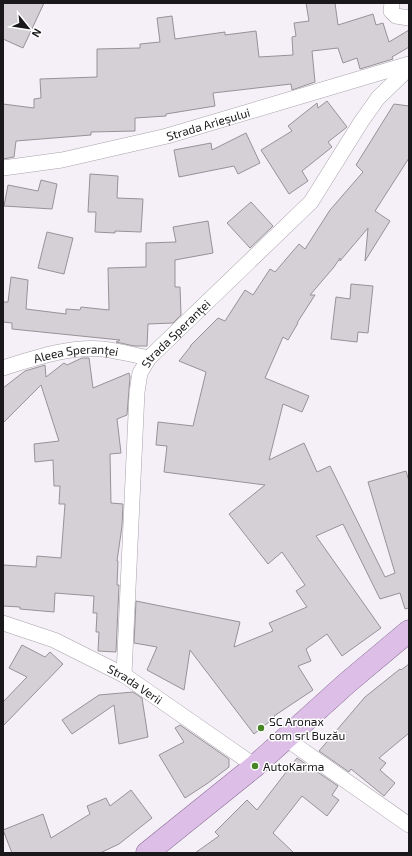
<svg xmlns="http://www.w3.org/2000/svg" width="412" height="856" font-family="'Exo 2',sans-serif">
  <style>
    .building { fill: #d4d0d6; stroke: #969298 }
    .lines { fill: none; stroke-linecap: round; stroke-linejoin: round }
    .street-casing { stroke: #a8a3aa; stroke-width: 16 }
    .primary-casing { stroke: #886894; stroke-width: 23 }
    .street { stroke: #fff; stroke-width: 15 }
    .primary { stroke: #dcbee6; stroke-width: 22 }
    .poi-dot { fill: #488625; stroke: #fff; stroke-width: 1.5 }
    .labels { text-anchor: middle; dominant-baseline: central; stroke-width: 3; stroke-linejoin: round; paint-order: stroke }
    .street-label { font-size: 12px; fill: #1a181a; stroke: #fff }
    .poi-label { font-size: 12px; fill: #1a181a; stroke: #fff; text-anchor: start }
  </style>
  <rect width="100%" height="100%" fill="#f5f0f7"/>
  <g class="building">
    <path d="M3,3H44L23,48L3,39Z"/>
    <path d="M306,3H335L338,25L373,14L376,25L383,23L389,42L409,30V47L392,57L393,59L360,69L357,58L343,63L338,48L312,51L315,82L292,90L291,84L213,93L215,106L166,114V116L135,118V131L91,132V135L16,141L14,157L3,159V104L34,108V99L41,98L40,79L97,77V49L140,48V44L160,42L157,18L172,16L175,39L225,32V35L256,31L259,57L293,55L292,37L296,36L294,23L309,21Z"/>
    <path d="M327,101L347,127L328,142L332,147L302,171L308,181L289,194L261,150L292,131L288,126L317,103L318,108Z"/>
    <path d="M394,104L409,106V158L375,211L390,221L365,261L368,228L340,261V258L334,267L310,295H315L297,323H298L288,340L283,337L265,378L309,396L302,412L283,404L269,460L304,443L317,472L330,466L385,577L395,573L368,482L406,471L409,481V608L405,609L400,593L380,599L343,524L316,536L381,628L342,656L327,634L306,649L311,661L298,666L313,690L274,716L275,717L254,734L190,650L184,690L147,670L157,647L134,643L136,601L240,622L234,647L273,631L269,623L307,607L296,591L305,585L282,552L268,564L229,514L265,485L164,472L167,446L156,445L158,422L193,426L206,372L179,361L191,346H190L218,318L225,321L245,290L253,295L270,269L275,272L299,244L305,249L330,210L363,172L356,165Z"/>
    <path d="M246,133L260,163L238,174L234,166L179,177L174,150L211,143L212,150Z"/>
    <path d="M90,174L118,176L117,198L143,199L141,232L115,231V233L95,232L96,212H88Z"/>
    <path d="M41,180L57,184L52,209L4,206L8,185L38,191Z"/>
    <path d="M251,202L273,226L250,248L227,223Z"/>
    <path d="M208,221L213,253L175,260V287H180L181,315L173,323L148,324L147,346H134L116,342L120,340L12,329V323L3,322V302H8L11,277L28,280L26,309L66,314V309L80,310L81,307L109,310L108,268L146,267V243L176,242L173,227Z"/>
    <path d="M47,232L73,238L64,274L38,268Z"/>
    <path d="M351,284L373,286L368,333L358,332L357,342L331,339L336,297L350,299Z"/>
    <path d="M82,358H89L93,388L129,373L130,377L127,415L117,419L121,453L110,454L111,503L123,504L122,526L117,561H118L117,585H119L116,652L98,651L99,632H96L97,613H93L94,596L55,593L54,612L20,609V607L3,606V565L36,567L37,556L61,558L65,504H59L60,486H54L53,460L35,462L34,444L59,441L41,385L3,423V388L25,371L45,365L46,377L64,363L67,365Z"/>
    <path d="M22,645L45,657L50,652L63,664L3,726V702L27,677L9,668Z"/>
    <path d="M409,664V733L379,758L386,763L380,770L395,783L384,796L351,769L349,772L319,751L365,697L400,669L401,670Z"/>
    <path d="M133,692L142,698L148,737L119,744L114,705L72,734L62,720L99,695Z"/>
    <path d="M180,725L229,759V767L208,783L185,798L159,755L184,742L175,728Z"/>
    <path d="M297,758L338,786L332,795L339,800L327,816L302,796L273,833L294,853H195L219,836L215,832L247,800L257,810Z"/>
    <path d="M131,790L152,818L119,844L100,853H12L3,830L43,814L51,838L90,814L87,806L106,798L110,806Z"/>
  </g>
  <g class="lines">
    <g class="street-casing">
      <g id="street">
        <path d="M392,3L391,11L396,16L409,18"/>
        <path id="s1" d="M3,168L62,160L167,136L409,64"/>
        <path id="s2" d="M3,368C35,358 69,346 103,349C119,351 134,355 149,358"/>
        <path id="s3" d="M3,623L54,640L124,675L255,766"/>
        <path id="s4" d="M124,675L137,392L140,373L149,358L311,202L361,122L378,98L409,68"/>
        <path d="M285,738L409,825"/>
      </g>
    </g>
    <g class="primary-casing">
      <path id="primary" d="M147,853L255,766L347,683L409,631"/>
    </g>
    <use href="#street" class="street"/>
    <use href="#primary" class="primary"/>
  </g>
  <g class="poi-dot">
    <circle cx="261" cy="728" r="4"/>
    <circle cx="255" cy="766" r="4"/>
  </g>
  <g class="labels">
    <g class="street-label">
      <text stroke="none"><textPath href="#s1" startOffset="210">Strada Arieșului</textPath></text>
      <text stroke="none"><textPath href="#s4" startOffset="356">Strada Speranței</textPath></text>
      <text stroke="none"><textPath href="#s2" startOffset="75">Aleea Speranței</textPath></text>
      <text stroke="none"><textPath href="#s3" startOffset="146">Strada Verii</textPath></text>
    </g>
    <g class="poi-label">
      <text x="269" y="721">SC Aronax<tspan x="269" dy="14">com srl Buzău</tspan></text>
      <text x="263" y="766">AutoKarma</text>
    </g>
  </g>
  <rect width="412" height="856" fill="none" stroke="#1a181a" stroke-width="8"/>
  <g transform="translate(28 28) rotate(120)" stroke="#ffffff" stroke-width="3" paint-order="stroke">
  <path d="M0-3L7 15L0 10L-7 15Z" fill="#1a181a"/>
  <text y="-6" font-size="11" font-weight="bold" text-anchor="middle" fill="#1a181a">N</text>
  </g>
</svg>
